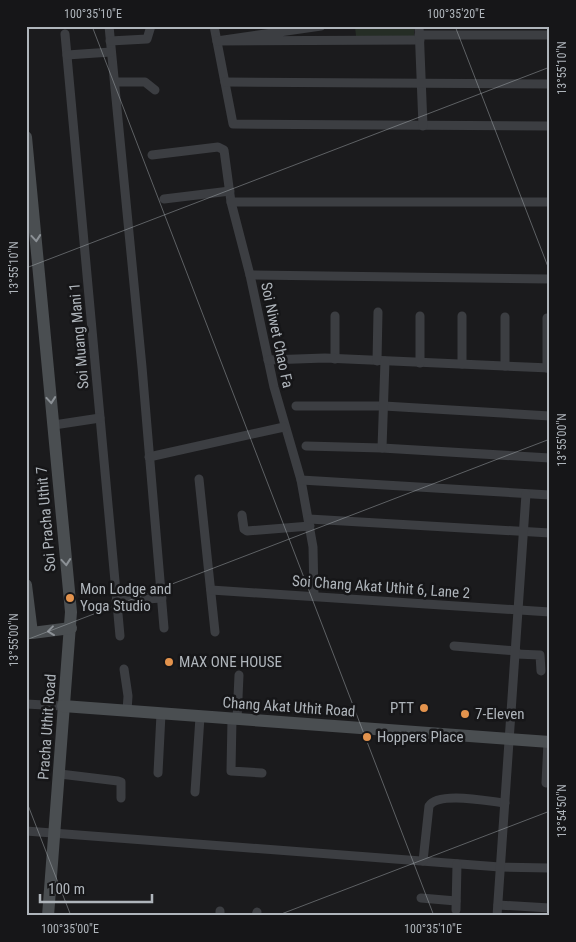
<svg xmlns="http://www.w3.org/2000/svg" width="576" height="942" font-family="'Roboto Condensed',sans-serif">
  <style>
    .green { fill: #252d25 }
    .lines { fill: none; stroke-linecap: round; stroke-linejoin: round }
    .street { stroke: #3c3e42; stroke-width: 9 }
    .secondary { stroke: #4a4e51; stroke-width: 12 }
    .oneway { stroke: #8c9196 }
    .ticks { fill: none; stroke: #afb5bb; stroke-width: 1; stroke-opacity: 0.45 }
    .poi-dot { fill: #e3934d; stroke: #161618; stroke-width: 2 }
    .labels { text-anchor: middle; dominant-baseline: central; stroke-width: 5; stroke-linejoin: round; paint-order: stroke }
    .street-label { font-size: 15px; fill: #afb5bb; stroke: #161618 }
    .poi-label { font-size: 15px; fill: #afb5bb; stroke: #161618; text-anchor: start }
    .neatline { fill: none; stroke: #afb5bb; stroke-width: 2 }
    .ticks-label { font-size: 12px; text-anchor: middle; fill: #afb5bb }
  </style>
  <rect width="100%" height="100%" fill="#1b1b1d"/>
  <path class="green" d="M414,26V37L356,36L355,27Z"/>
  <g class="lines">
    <g class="street">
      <path d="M109,26L142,367L164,628"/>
      <path d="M214,26L233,124L550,126"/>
      <path d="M321,26L217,41L420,40"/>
      <path d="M419,26L423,126"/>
      <path d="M65,34L120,636"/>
      <path d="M419,35H550"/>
      <path d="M110,41L147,39L151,26"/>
      <path d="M67,55L111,52"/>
      <path d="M115,82H145L155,90"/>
      <path d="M225,82L550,84"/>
      <path d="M152,155L218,147L224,150L231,202L250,275L274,387L301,480L313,547L314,596"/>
      <path d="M164,199L230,191"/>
      <path d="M231,202H550"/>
      <path d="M250,275L550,279"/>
      <path d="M462,316V364"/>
      <path d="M505,317V366"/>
      <path d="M335,359V316"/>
      <path d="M268,360L325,358L550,368"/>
      <path d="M377,361L378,312"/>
      <path d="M420,363V316"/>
      <path d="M547,368V318"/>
      <path d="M296,406H384L550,416"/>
      <path d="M54,425L100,418"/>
      <path d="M306,446L382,448L550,458"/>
      <path d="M382,448L385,361"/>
      <path d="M149,457L284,427"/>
      <path d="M199,479L215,632"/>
      <path d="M301,480L550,495"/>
      <path d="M242,515L244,529L247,531L310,526"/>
      <path d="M309,519L550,533"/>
      <path d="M211,590L550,612"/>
      <path d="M116,601L162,598"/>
      <path d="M454,646L516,651"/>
      <path d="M516,654L540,655L541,671"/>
      <path d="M124,669L128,696L127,711"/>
      <path d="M26,704L63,706"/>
      <path d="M232,719L231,771L262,773"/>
      <path d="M237,720L239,675"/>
      <path d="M158,773L161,714"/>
      <path d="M60,774L118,781L121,782V798"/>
      <path d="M546,783L548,742"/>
      <path d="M195,792L200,717"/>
      <path d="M26,831L500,867L550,868"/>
      <path d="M423,861L429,806C438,791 487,801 505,803"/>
      <path d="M421,898L456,901"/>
      <path d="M498,905L550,908"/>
      <path d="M456,910L457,864"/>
      <path d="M220,916V911"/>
      <path d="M256,916L257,912"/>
      <path d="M497,916L526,494"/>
    </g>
    <g class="secondary">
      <path d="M26,137L71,612L48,916"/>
      <path d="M26,585L32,633L71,628"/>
      <path d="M63,706L550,742"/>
    </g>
  </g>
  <defs><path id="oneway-chevron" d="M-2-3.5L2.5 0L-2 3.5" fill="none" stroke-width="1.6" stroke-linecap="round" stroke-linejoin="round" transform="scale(1.25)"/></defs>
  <g class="oneway">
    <use href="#oneway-chevron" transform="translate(36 238) rotate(85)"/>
    <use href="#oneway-chevron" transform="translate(51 400) rotate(85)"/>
    <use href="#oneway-chevron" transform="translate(66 562) rotate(85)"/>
    <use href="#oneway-chevron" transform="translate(51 631) rotate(173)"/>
  </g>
  <path class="ticks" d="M92,26L434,916M455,26L550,272M26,268L550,67M26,640L550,439M26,800L71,916M276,916L550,811"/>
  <g class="poi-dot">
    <circle cx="70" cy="598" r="5"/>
    <circle cx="169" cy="662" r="5"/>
    <circle cx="424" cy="708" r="5"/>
    <circle cx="465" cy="714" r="5"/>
    <circle cx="367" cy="737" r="5"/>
  </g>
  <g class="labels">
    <g class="street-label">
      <text transform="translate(277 335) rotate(78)">Soi Niwet Chao Fa</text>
      <text transform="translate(79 336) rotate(-95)">Soi Muang Mani 1</text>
      <text transform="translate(46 519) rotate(-95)">Soi Pracha Uthit 7</text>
      <text transform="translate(381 587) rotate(4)">Soi Chang Akat Uthit 6, Lane 2</text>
      <text transform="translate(289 707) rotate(4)">Chang Akat Uthit Road</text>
      <text transform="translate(47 727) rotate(-86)">Pracha Uthit Road</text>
    </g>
    <g class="poi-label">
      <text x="80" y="589">Mon Lodge and<tspan x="80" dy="17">Yoga Studio</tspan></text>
      <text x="179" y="662">MAX ONE HOUSE</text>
      <text x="414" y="708" text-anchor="end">PTT</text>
      <text x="475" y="714">7-Eleven</text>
      <text x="377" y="737">Hoppers Place</text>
    </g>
  </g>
  <rect width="576" height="942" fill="none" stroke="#161618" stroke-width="55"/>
  <path d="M40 894v8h112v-8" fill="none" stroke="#afb5bb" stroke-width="2.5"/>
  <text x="48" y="894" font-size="15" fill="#afb5bb" stroke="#161618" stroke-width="4" paint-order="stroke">100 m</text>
  <rect x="28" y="28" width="520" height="886" class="neatline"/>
  <g class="ticks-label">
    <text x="93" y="18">100°35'10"E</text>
    <text x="456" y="18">100°35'20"E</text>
    <text transform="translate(562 68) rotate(-90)" y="4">13°55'10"N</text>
    <text transform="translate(14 268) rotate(-90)" y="4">13°55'10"N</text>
    <text transform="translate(562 440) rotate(-90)" y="4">13°55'00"N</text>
    <text transform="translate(14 640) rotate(-90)" y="4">13°55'00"N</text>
    <text transform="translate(562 811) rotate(-90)" y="4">13°54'50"N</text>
    <text x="70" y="933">100°35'00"E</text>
    <text x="433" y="933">100°35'10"E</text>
  </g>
</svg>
